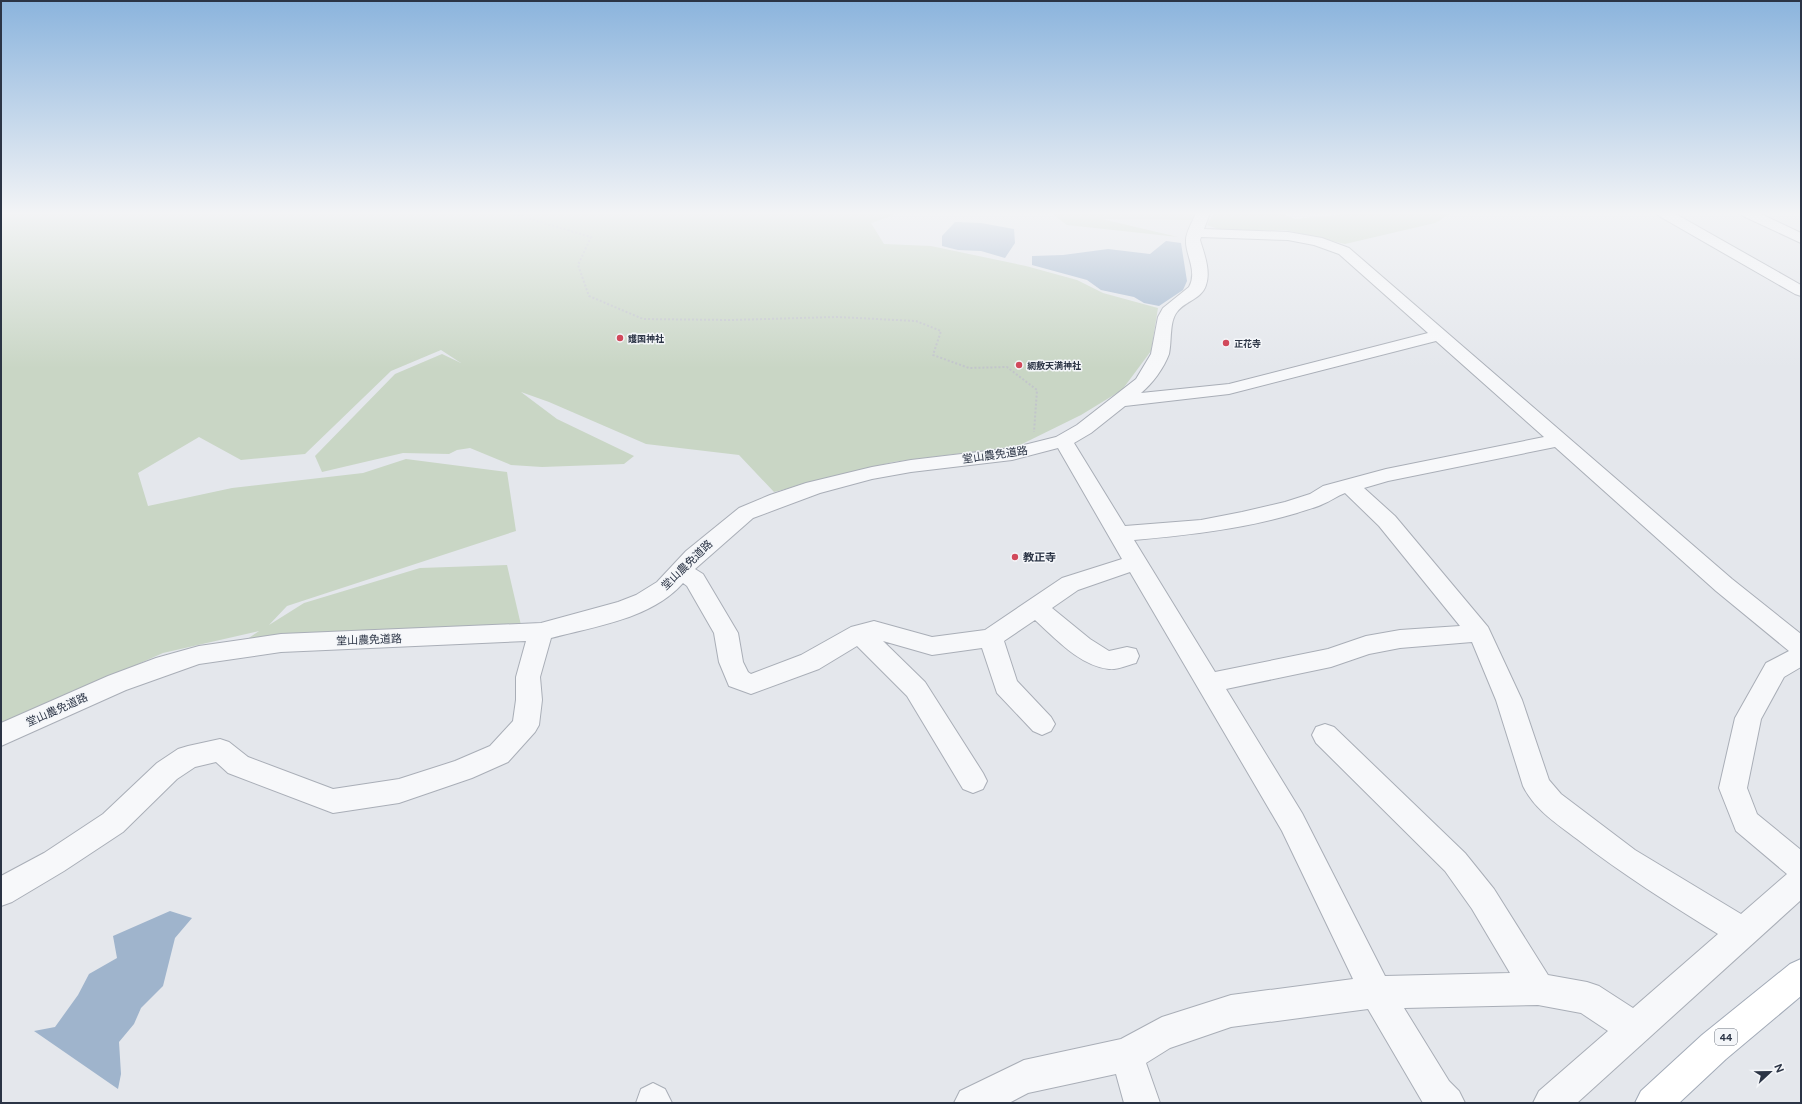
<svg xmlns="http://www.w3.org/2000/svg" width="1802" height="1104" font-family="Figtree,'Noto Sans JP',sans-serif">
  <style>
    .green { fill: #c9d6c5 }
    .water { fill: #9fb4cc }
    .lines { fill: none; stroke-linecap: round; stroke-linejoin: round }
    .minor-casing { stroke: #a9aeb7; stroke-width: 2 }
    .major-casing { stroke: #a3abb8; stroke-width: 2 }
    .path { stroke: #c2c5cb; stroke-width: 2; stroke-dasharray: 2 2; stroke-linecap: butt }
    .minor { fill: #f7f8fa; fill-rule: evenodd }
    .major { fill: #fff; fill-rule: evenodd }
    .poi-dot { fill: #d1495b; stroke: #f4f6f9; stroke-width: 1.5 }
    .labels { text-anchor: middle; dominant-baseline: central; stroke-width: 3; stroke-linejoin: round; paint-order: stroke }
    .far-poi-label { font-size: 9px; font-weight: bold; fill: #2b3445; stroke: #f4f6f9; text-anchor: start }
    .shield { fill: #f4f6f9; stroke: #676e7b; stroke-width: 1 }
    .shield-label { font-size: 10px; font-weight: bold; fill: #2b3445 }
    .street-label { font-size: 11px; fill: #2b3445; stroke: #f4f6f9 }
    .poi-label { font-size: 11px; font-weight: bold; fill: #2b3445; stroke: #f4f6f9; text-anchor: start }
  </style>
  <rect width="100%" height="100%" fill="#e4e7ec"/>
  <g class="green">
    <path d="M1,213H894V215L871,223L884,244L931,246L1026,266L1077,280L1103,293L1158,308L1151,351L1122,390L1081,415L1018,446L893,462L774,492L739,455L646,444L549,402L521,392L557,419L634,456L624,464L542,467L511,465L470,448L457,450L449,454L403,453L322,472L315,456L395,374L442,354L461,363L441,350L391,371L305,454L241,460L199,437L138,473L148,506L232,488L363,473L406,459L507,472L516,531L287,606L269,625L304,603L420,568L507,565L521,625L243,642L259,631L163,653L1,725Z"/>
    <path d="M1051,213H1200L1198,220L1102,219L1178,237L1067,225Z"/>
    <path d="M1214,213H1280L1295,219L1356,213H1452L1435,223L1345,244L1285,230L1224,231L1207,225Z"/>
  </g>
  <g class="water">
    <path d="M955,222L981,223L1014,229L1015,243L1005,258L981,251L958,250L942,246V236Z"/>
    <path d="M1166,241L1181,243L1187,281L1183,290L1159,306L1144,303L1134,297L1101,290L1087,280L1032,265V256L1063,255L1108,249L1150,254Z"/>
    <path d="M170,911L192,918L175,938L163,986L141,1008L134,1024L119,1042L121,1074L118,1089L34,1031L55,1027L78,995L89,974L117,958L113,936Z"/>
  </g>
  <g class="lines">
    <g class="minor-casing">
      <g id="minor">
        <path d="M1196,213H1210L1204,229L1288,232L1322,238L1349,248L1732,579L1801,634V667L1784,677L1761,719L1747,788L1757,814L1801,850V900L1577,1103H1533L1539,1091L1608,1031L1581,1013L1538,1005L1404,1008L1449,1081L1459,1091L1465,1103H1423L1368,1009L1231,1027L1170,1048L1146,1063L1160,1103H1124L1116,1074L1028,1093L1009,1103H954L960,1091L1024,1060L1121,1039L1162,1017L1231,995L1353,979L1282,831L1130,572L1078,590L1052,608L1090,639L1109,651L1127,647L1136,649L1139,656L1136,663C1128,665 1117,670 1109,669C1080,666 1055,638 1035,620L1004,641L1017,681L1051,717L1055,724L1051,731L1042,735L1033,731L997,693L982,648L932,655L883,641L925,682L983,773L987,781L983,789L973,793L963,789L907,696L857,646L819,669L751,694L729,686L719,662L714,633L687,586L683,583C651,619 596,626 551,638L540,677L542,700L539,725L535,732L508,762L472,778L399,803L333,813L228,773L216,762L195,767L177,779L123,832L64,871L12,902L1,906V876L44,853L103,814L157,763L178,749L188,746L220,739L229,742L248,757L333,789L399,779L455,761L490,746L513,721L516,700V677L526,641L281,652L199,664L126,690L1,746V723L108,676L156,658L199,646L281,634L541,623L618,602L636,595L657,582L686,551L739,508L770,495L806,483L872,467L911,460L1012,448L1056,437L1077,425L1136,379L1151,354L1158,317L1163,308L1189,287C1198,271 1185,254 1186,240C1186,232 1193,221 1196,213ZM1201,237L1288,240L1314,245L1339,254L1428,333L1229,384L1141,393C1152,384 1164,368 1169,354C1172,341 1169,322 1177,312C1185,301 1202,299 1206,285C1211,271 1204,253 1200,240ZM1436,341L1544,437L1386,469L1323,486L1310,494L1285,502L1242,512L1201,520L1125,526L1074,443L1091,433L1125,406L1229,394ZM1555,447L1716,591L1789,651L1766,663L1735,718L1719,788L1736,831L1787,874L1741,914L1635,850L1561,794L1549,780L1522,700L1488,627L1395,516L1364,488L1388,481ZM1058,448L1122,559L1062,578L985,630L932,637L874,621L851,627L801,655L751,674L748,672L743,662L738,633L703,574L695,569L753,518L820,493L872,479L911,472L1012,460ZM1345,493L1379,526L1460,626L1400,630L1366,636L1328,649L1215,672L1134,540C1189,535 1243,529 1297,513C1305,510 1315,508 1323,504C1331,501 1337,496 1345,493ZM1472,642L1496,700L1523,786C1535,810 1556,823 1577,839C1622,874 1670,904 1718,934L1633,1008L1599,986L1587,982L1548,975L1494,889L1465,853L1334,727L1325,724L1316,727L1312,735L1316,743L1445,871L1472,909L1510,973L1385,976L1302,813L1226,689L1331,667L1369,654L1400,648Z"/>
        <path d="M1657,213H1674L1801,285V296L1795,294L1659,216Z"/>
        <path d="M1741,213H1759L1801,233V243L1743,216Z"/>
        <path d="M653,1083L665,1089L672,1103H636L641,1089Z"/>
      </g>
    </g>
    <g class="major-casing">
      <path id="major" d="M1801,959V996L1726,1059L1679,1103H1635L1641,1091L1702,1035L1790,964Z"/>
    </g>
    <path class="path" d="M510,213L591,237L578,265L589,296L643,319L730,320L837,317L916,321L941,331L933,355L969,368L1007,367L1037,390L1034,432"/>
    <use href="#minor" class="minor"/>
    <use href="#major" class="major"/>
  </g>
  <linearGradient id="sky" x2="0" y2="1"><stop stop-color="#8bb4dd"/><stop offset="0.58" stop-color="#f3f4f6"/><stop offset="1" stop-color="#f3f4f6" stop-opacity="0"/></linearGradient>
  <rect width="1802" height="368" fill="url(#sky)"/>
  <g class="poi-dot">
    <circle cx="620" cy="338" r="4"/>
    <circle cx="1226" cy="343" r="4"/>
    <circle cx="1019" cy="365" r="4"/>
    <circle cx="1015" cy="557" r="4"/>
  </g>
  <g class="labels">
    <g class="far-poi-label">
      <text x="628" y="338">護国神社</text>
      <text x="1234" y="343">正花寺</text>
      <text x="1027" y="365">網敷天満神社</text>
    </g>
    <rect class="shield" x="1715" y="1029" width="22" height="16" rx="3"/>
    <g class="shield-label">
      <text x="1726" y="1037">44</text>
    </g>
    <g class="street-label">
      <text transform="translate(995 455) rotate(-8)">堂山農免道路</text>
      <text transform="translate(687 565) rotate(-44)">堂山農免道路</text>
      <text transform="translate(369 640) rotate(-2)">堂山農免道路</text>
      <text transform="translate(57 710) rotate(-24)">堂山農免道路</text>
    </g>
    <g class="poi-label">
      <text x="1023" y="557">教正寺</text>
    </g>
  </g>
  <rect width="1802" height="1104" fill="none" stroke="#2b3445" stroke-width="4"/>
  <g transform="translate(1770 1072) rotate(68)" stroke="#f4f6f9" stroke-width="3" paint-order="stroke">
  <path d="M0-3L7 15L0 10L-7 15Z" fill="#2b3445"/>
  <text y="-6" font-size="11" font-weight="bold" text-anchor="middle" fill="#2b3445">N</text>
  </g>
</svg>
